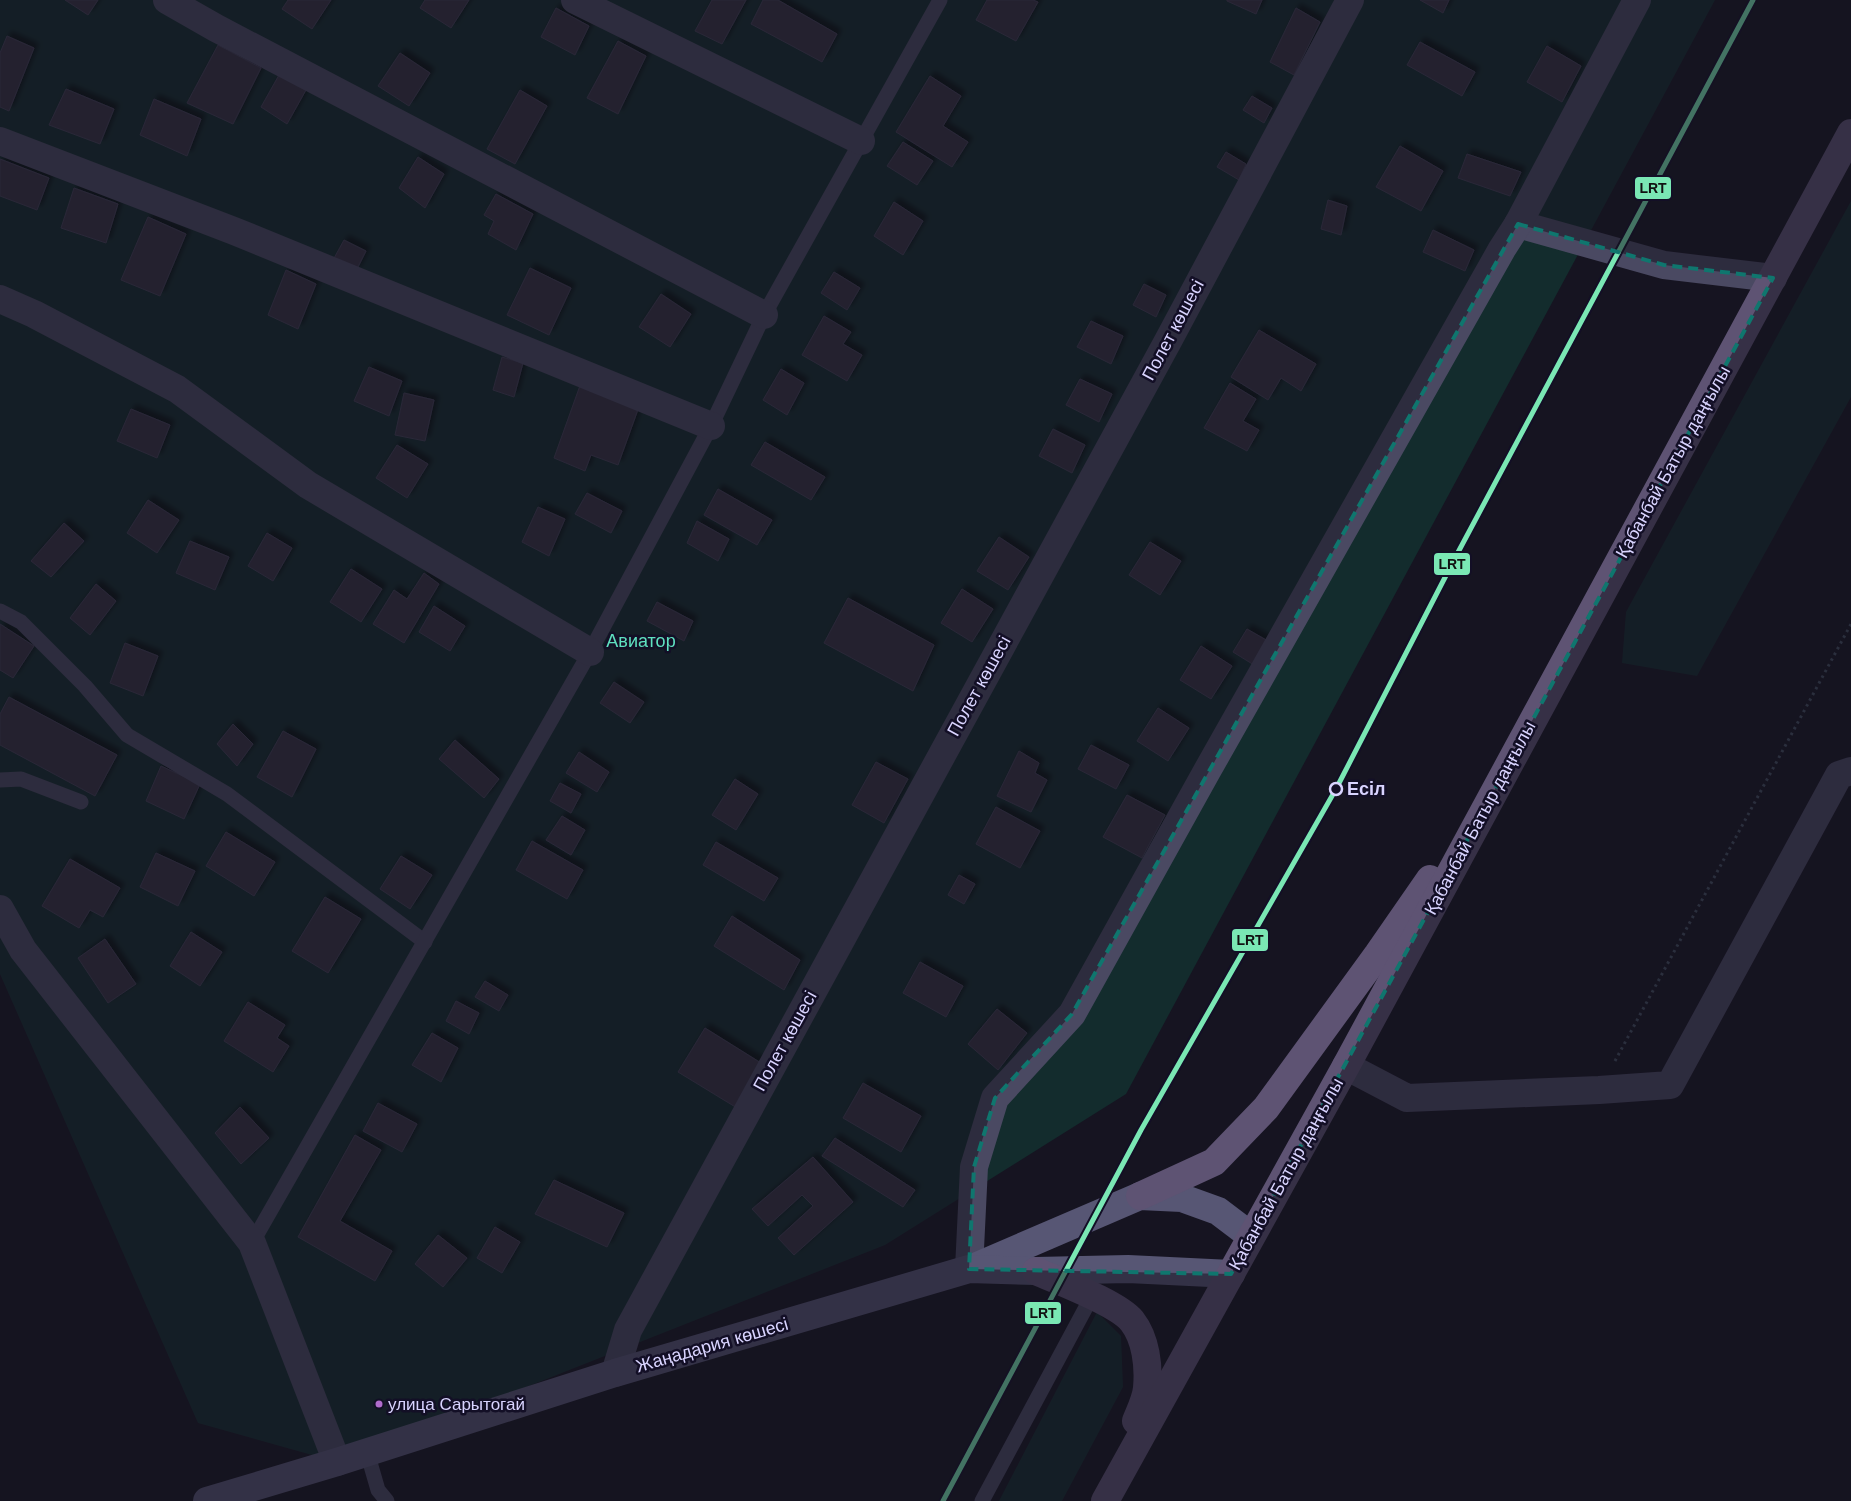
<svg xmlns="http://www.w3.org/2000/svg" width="1851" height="1501" font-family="Helvetica,sans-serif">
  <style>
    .green { fill: #132c2d }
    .building { fill: #343243; stroke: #433f54; filter: url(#shadow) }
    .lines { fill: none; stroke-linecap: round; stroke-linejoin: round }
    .path { stroke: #44505f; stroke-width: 3; stroke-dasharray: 2.5 4; stroke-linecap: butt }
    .lane { stroke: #4a4962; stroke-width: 15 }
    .street { stroke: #4a4962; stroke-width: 28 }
    .secondary { stroke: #575674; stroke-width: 28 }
    .primary { stroke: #5e5373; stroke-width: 28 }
    .rail-1-casing { stroke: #130f26; stroke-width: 9 }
    .rail-1 { stroke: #7ae7b4; stroke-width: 5 }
    .marked { fill: none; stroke: #0f766e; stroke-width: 4; stroke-dasharray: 10 6; stroke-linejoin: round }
    .stop-dot { fill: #130f26; stroke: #d9d4ff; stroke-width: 2.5 }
    .bus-dot { fill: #b06ccc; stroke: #130f26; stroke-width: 2 }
    .labels { text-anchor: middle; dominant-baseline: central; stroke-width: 5; stroke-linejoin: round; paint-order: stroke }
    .bus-label { font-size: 17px; fill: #d9d4ff; stroke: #130f26; text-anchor: start }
    .street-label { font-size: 18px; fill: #d9d4ff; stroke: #130f26 }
    .park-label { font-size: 18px; fill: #5fe0c0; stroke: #130f26 }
    .stop-label { font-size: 18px; font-weight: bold; fill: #d9d4ff; stroke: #130f26; text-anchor: start }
    .line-badge { stroke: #130f26; stroke-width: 2 }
    .pale-badge-label { font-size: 14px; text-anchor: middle; font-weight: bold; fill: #111 }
  </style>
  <defs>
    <filter id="shadow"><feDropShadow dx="4.5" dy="-4.5" stdDeviation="2.5" flood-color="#0009"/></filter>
  </defs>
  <rect width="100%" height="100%" fill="#161421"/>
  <g class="green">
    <path d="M0,0H1715L1126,1094L885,1245L337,1462L198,1423L0,974Z"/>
    <path d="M1851,201V397L1697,676L1622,663L1626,612Z"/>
    <path d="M1097,1312L1121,1336L1123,1387L1062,1501H999Z"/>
  </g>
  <g class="building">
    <path d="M65,0H98L88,15Z"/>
    <path d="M288,0H331L312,29L282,9Z"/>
    <path d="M425,0H469L451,28L420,8Z"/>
    <path d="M712,0H746L722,44L695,31Z"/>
    <path d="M763,0H778L837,34L822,62L751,24Z"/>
    <path d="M987,0H1033L1038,2L1016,41L976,20Z"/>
    <path d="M1227,0H1262L1256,14L1227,1Z"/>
    <path d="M1420,0H1449L1443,13Z"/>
    <path d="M556,8L589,26L575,55L541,37Z"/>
    <path d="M1296,8L1320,22L1294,75L1270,62Z"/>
    <path d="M7,36L34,48L9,111L0,107V53Z"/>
    <path d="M618,41L646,56L618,114L587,98Z"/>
    <path d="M1420,42L1475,72L1462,96L1407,65Z"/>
    <path d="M218,45L261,68L233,124L187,103Z"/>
    <path d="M1547,46L1581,66L1562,102L1527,82Z"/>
    <path d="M400,53L430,73L409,106L378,86Z"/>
    <path d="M279,75L306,90L287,124L261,107Z"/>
    <path d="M930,76L961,96L943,126L968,142L952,167L896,132Z"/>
    <path d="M66,89L114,109L100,144L49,125Z"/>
    <path d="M520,90L547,106L515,164L487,149Z"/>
    <path d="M1252,96L1272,108L1264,123L1243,110Z"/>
    <path d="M154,99L201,119L187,156L140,135Z"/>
    <path d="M903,142L933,161L917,185L887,166Z"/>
    <path d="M1400,146L1443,171L1421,211L1376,187Z"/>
    <path d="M1226,152L1246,164L1239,180L1217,167Z"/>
    <path d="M1467,154L1521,172L1510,196L1458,178Z"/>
    <path d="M418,157L444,174L425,208L399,188Z"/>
    <path d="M0,159L49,178L37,210L0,196Z"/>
    <path d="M74,188L118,204L106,243L61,228Z"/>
    <path d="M496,194L533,214L516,250L488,234L494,221L484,215Z"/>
    <path d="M1328,200L1347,206L1341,235L1321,229Z"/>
    <path d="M894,202L923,221L903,255L874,236Z"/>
    <path d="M148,217L186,234L160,296L121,280Z"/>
    <path d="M1433,230L1474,250L1465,271L1423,252Z"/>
    <path d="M344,240L366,251L356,271L333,260Z"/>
    <path d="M530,268L571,288L549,335L507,315Z"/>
    <path d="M286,270L316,284L298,329L268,315Z"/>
    <path d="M834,272L860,288L847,310L821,293Z"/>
    <path d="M1144,284L1166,295L1156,317L1133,305Z"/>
    <path d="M661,294L691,314L670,347L639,327Z"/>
    <path d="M824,316L851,332L843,344L862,355L847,381L802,355Z"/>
    <path d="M1091,321L1123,336L1111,364L1077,347Z"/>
    <path d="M1259,330L1316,364L1301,391L1281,378L1268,400L1231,377Z"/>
    <path d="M502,357L523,363L514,397L493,390Z"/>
    <path d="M369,367L402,381L389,416L354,401Z"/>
    <path d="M781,369L804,383L787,415L763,400Z"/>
    <path d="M1080,379L1112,394L1099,422L1066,405Z"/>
    <path d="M582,380L640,404L618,465L591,455L585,471L554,458Z"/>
    <path d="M1230,383L1256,399L1243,421L1259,430L1247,451L1204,428Z"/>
    <path d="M404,393L434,400L425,441L395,435Z"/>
    <path d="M131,409L170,425L157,458L117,441Z"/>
    <path d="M1053,429L1085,445L1072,473L1039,456Z"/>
    <path d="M765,442L825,477L811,500L751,465Z"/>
    <path d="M397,445L428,464L407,498L376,478Z"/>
    <path d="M718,489L772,520L757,545L704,515Z"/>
    <path d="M587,493L622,511L611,533L575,514Z"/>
    <path d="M148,500L179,520L157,553L127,533Z"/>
    <path d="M538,507L565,519L549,556L522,542Z"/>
    <path d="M697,521L729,539L718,561L687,543Z"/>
    <path d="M64,523L84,541L51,577L31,561Z"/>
    <path d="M267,533L292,548L273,581L248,566Z"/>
    <path d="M999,537L1029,557L1008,590L977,571Z"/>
    <path d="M190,541L229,557L215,590L176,573Z"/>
    <path d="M1150,542L1181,561L1160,595L1129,575Z"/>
    <path d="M351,569L382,589L361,622L330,602Z"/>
    <path d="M424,573L439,584L404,643L373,624L394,590L407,599Z"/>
    <path d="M96,584L116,601L90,635L70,618Z"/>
    <path d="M962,589L993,609L972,642L941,623Z"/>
    <path d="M848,598L934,645L913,691L824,643Z"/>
    <path d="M657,602L693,621L684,641L647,621Z"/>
    <path d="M434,606L465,626L450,651L419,632Z"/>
    <path d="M0,624L34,646L13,678L0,670Z"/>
    <path d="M1247,629L1268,641L1254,665L1233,652Z"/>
    <path d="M125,643L158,656L143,696L110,683Z"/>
    <path d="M1201,646L1232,666L1211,699L1180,680Z"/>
    <path d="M614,682L644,702L630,723L600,703Z"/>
    <path d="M9,697L117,755L95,796L0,745V714Z"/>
    <path d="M1158,708L1189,728L1168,761L1137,741Z"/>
    <path d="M233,724L253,744L237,766L217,744Z"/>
    <path d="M283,731L316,749L292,797L257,777Z"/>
    <path d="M455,740L499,779L484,798L439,759Z"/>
    <path d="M1091,745L1129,765L1116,789L1078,769Z"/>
    <path d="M1019,751L1039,763L1035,773L1047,780L1031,812L997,796Z"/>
    <path d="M579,752L609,772L597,792L566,773Z"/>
    <path d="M876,762L908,779L884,823L852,805Z"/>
    <path d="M161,766L200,784L184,819L146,801Z"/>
    <path d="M735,779L758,794L736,830L712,815Z"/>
    <path d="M560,783L581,794L571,813L550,801Z"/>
    <path d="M1127,795L1165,815L1142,858L1103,837Z"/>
    <path d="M996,807L1040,831L1020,868L976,844Z"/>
    <path d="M562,816L585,830L571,855L546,840Z"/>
    <path d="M226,832L275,862L254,896L206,866Z"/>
    <path d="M532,841L583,870L567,899L516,870Z"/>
    <path d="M716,842L778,878L764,901L703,865Z"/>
    <path d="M156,853L195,871L178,906L140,887Z"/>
    <path d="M401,856L432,875L410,909L380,889Z"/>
    <path d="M70,859L120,888L103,917L90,910L79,928L42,906Z"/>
    <path d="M959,875L975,884L964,904L948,895Z"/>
    <path d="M325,897L361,919L328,973L292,951Z"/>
    <path d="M732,916L800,960L784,990L714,946Z"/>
    <path d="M191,932L222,952L200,986L170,966Z"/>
    <path d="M105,939L136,984L108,1003L78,958Z"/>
    <path d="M920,962L963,986L946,1017L903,993Z"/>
    <path d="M485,981L508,995L499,1011L475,997Z"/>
    <path d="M456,1001L479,1013L469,1034L446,1021Z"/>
    <path d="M248,1002L285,1025L277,1038L289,1046L273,1072L224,1041Z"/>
    <path d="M997,1009L1027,1033L998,1070L968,1044Z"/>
    <path d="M705,1028L761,1063L737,1108L678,1072Z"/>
    <path d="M432,1033L458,1048L441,1082L412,1065Z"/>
    <path d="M863,1083L921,1116L901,1152L843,1118Z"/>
    <path d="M378,1103L417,1124L402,1152L363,1131Z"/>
    <path d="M240,1107L269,1138L241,1164L215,1133Z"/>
    <path d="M355,1135L381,1150L340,1221L392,1251L375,1281L298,1237Z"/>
    <path d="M835,1138L915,1190L903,1207L822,1156Z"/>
    <path d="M813,1157L853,1202L794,1255L778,1238L813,1206L802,1195L768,1226L752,1209Z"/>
    <path d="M554,1180L624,1213L607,1247L535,1214Z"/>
    <path d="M495,1227L520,1242L502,1273L477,1258Z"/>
    <path d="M438,1235L467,1258L443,1287L415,1264Z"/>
  </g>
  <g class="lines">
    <path class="path" d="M1615,1061L1851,624"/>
    <g class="lane">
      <path d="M0,611L21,622L85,686L127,735L227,794L425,942"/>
      <path d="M0,780L21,779L81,802"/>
      <path d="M252,1243L590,652L711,426L764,315L940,0"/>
      <path d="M367,1452L378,1490L387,1501"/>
      <path d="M982,1501L1092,1296"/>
    </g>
    <g class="street">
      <path d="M167,0L216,28L764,315"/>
      <path d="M575,0L861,141"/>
      <path d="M0,141L234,231L711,426"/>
      <path d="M1518,224L1664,265L1773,278"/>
      <path d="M0,299L34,314L177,389L308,485L590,652"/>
      <path d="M0,909L23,950L252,1243L337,1462"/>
      <path d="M1346,1066L1407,1098L1599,1090L1670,1085L1839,775L1851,771"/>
      <path d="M969,1269L974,1167L995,1098L1072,1014L1207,771L1502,249L1518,224L1637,0"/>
      <path d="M615,1373L628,1330L1168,341L1350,0"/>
    </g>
    <g class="secondary">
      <path d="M977,1266L1140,1196L1182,1198L1218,1211L1251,1236"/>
      <path d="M207,1501L337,1462L615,1373L969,1269L1036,1271L1128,1269L1231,1274"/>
    </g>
    <g class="primary">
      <path d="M1140,1196L1214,1162L1266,1108L1378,954L1430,879"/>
      <path d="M1036,1271C1060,1282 1117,1303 1132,1321C1146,1339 1149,1366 1147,1388C1146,1399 1140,1411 1136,1421"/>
      <path d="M1105,1501L1346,1066L1851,133"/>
    </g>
    <g class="rail-1-casing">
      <path id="rail-1" d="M943,1501L1141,1130L1336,789L1455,558L1753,0"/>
    </g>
    <use href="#rail-1" class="rail-1"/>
  </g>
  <path d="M0 0H1851V1501H0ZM1518,224L1664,265L1773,278L1231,1274L969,1269L974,1167L995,1098L1072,1014Z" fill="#161421" fill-opacity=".55" fill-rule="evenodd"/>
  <path class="marked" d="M1518,224L1664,265L1773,278L1231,1274L969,1269L974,1167L995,1098L1072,1014Z"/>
  <circle class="stop-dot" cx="1336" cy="789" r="6"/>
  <circle class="bus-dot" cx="379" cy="1404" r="4.5"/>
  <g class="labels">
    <g class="bus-label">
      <text x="388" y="1404">улица Сарытогай</text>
    </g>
    <g class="street-label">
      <text transform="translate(1173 330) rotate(-62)">Полет көшесі</text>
      <text transform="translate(1673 462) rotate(-61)">Қабанбай Батыр даңғылы</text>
      <text transform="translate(979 686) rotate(-61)">Полет көшесі</text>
      <text transform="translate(1480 818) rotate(-62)">Қабанбай Батыр даңғылы</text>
      <text transform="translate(785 1041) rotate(-61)">Полет көшесі</text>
      <text transform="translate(1286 1174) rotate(-61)">Қабанбай Батыр даңғылы</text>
      <text transform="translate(712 1345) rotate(-16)">Жаңадария көшесі</text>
    </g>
    <g class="park-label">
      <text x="641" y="641">Авиатор</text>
    </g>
    <g class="stop-label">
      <text x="1347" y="789">Есіл</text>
    </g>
  </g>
  <g class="line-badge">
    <rect x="1634" y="176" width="38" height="24" rx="5" fill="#7ae7b4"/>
    <rect x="1433" y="552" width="38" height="24" rx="5" fill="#7ae7b4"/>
    <rect x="1231" y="928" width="38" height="24" rx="5" fill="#7ae7b4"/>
    <rect x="1024" y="1301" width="38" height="24" rx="5" fill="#7ae7b4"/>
  </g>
  <g class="pale-badge-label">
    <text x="1653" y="193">LRT</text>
    <text x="1452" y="569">LRT</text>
    <text x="1250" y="945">LRT</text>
    <text x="1043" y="1318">LRT</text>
  </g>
</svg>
